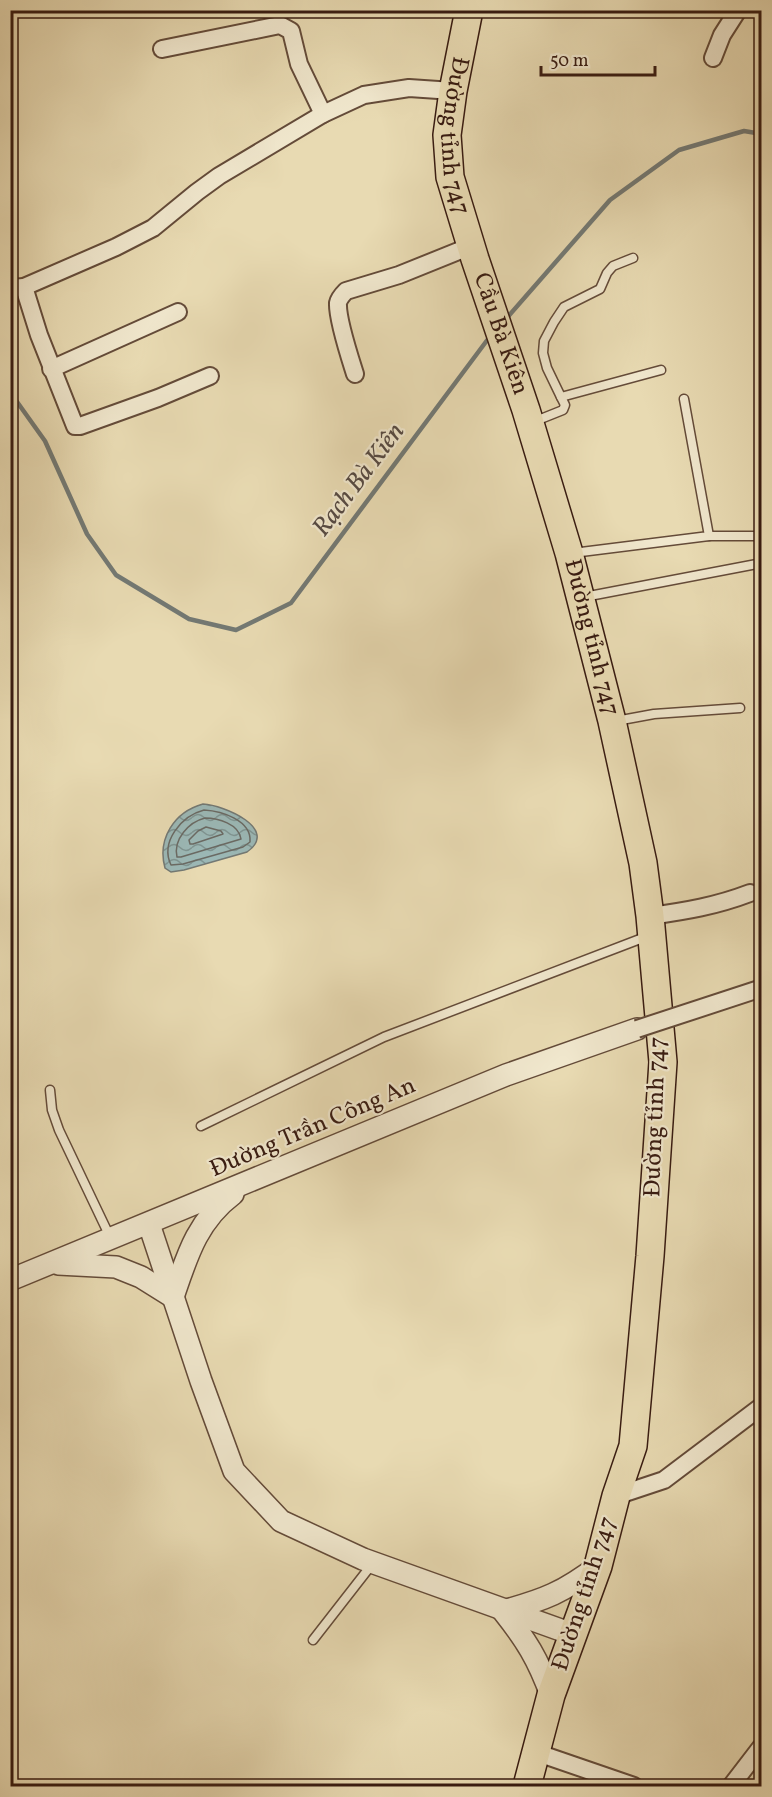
<svg xmlns="http://www.w3.org/2000/svg" width="772" height="1797" font-family="Vollkorn,serif">
  <style>
    .water { fill: url(#water-waves); stroke: #737974; stroke-width: 1.5 }
    .lines { fill: none; stroke-linecap: round; stroke-linejoin: round }
    .shore { stroke: #6a6a64; stroke-width: 1.5 }
    .stream { stroke: #737974; stroke-width: 4.5 }
    .service-casing { stroke: #644b39; stroke-width: 11 }
    .minor-casing { stroke: #644b39; stroke-width: 20 }
    .tertiary-casing { stroke: #644b39; stroke-width: 24 }
    .primary-casing { stroke: #381b11; stroke-width: 30 }
    .service { stroke: #f0e7cd; stroke-width: 8 }
    .minor { stroke: #f0e7cd; stroke-width: 16 }
    .tertiary { stroke: #f0e7cd; stroke-width: 21 }
    .primary { stroke: #e8dab2; stroke-width: 27 }
    .minor-bridge-casing { stroke: #644b39; stroke-width: 20; stroke-linecap: butt }
    .minor-bridge { stroke: #f0e7cd; stroke-width: 16 }
    .labels { text-anchor: middle; dominant-baseline: central; stroke-width: 4.5; stroke-linejoin: round; paint-order: stroke }
    .street-label { font-size: 24px; fill: #381b11; stroke: #f0e7cd }
    .water-label { font-size: 26px; font-style: italic; fill: #564a43; stroke: #f0e7cd }
  </style>
  <defs>
    <pattern id="water-waves" width="16" height="10" patternUnits="userSpaceOnUse" patternTransform="scale(1.5)"><rect width="16" height="10" fill="#9bb8b6"/><path d="M0 5q4-4 8 0t8 0" fill="none" stroke="#7f9593"/></pattern>
  </defs>
  <rect width="100%" height="100%" fill="#e8dab2"/>
  <filter id="stains"><feTurbulence type="fractalNoise" baseFrequency=".00333" numOctaves="4"/><feColorMatrix values="0 0 0 0 .2 0 0 0 0 .09 0 0 0 0 .02 0 0 0 .5 -.17"/></filter>
  <radialGradient id="worn" r=".72"><stop offset=".6" stop-color="#630" stop-opacity="0"/><stop offset="1" stop-color="#630" stop-opacity=".3"/></radialGradient>
  <path class="water" d="M203,804C224,805 280,829 247,852L184,870L171,872L165,868C157,839 174,812 203,804Z"/>
  <g class="lines">
    <g class="shore">
      <path d="M204,810C221,811 252,820 250,842L243,847L183,864L171,865C160,842 181,816 204,810Z"/>
      <path d="M205,818C218,818 239,824 241,839L181,857H177C173,839 189,822 205,818Z"/>
      <path d="M206,827L221,831L223,834L193,844H190L189,840L198,831Z"/>
    </g>
    <g class="stream">
      <path d="M505,320L610,200L679,150L744,131L762,134"/>
      <path d="M10,392L45,441L87,534L116,575L189,619L236,630L291,603L491,335"/>
    </g>
    <g class="service-casing">
      <g id="service">
        <path d="M561,397L547,368L543,353L544,341L554,322L564,307L600,289L607,273L613,266L633,258"/>
        <path d="M533,422L563,410L565,405L561,397L661,370"/>
        <path d="M709,536H762"/>
        <path d="M573,553L709,536L684,399"/>
        <path d="M584,597L762,563"/>
        <path d="M616,721L654,714L740,708"/>
        <path d="M50,1090L52,1110L59,1130L111,1239"/>
        <path d="M201,1126L384,1037L648,936"/>
        <path d="M313,1640L373,1563"/>
      </g>
    </g>
    <g class="minor-casing">
      <g id="minor">
        <path d="M162,49L280,25L291,31L299,64L323,114"/>
        <path d="M713,58L722,35L738,10"/>
        <path d="M24,287L39,335L75,426H80L158,398L210,376"/>
        <path d="M10,288L24,287L116,247L153,228L197,192L219,176L323,114L364,95L409,88L453,91"/>
        <path d="M51,369L178,312"/>
        <path d="M355,374C350,358 337,319 338,303C339,298 343,294 346,291L399,275L471,246"/>
        <path d="M650,916C686,911 716,906 750,893"/>
        <path d="M616,1496L664,1480L762,1406"/>
        <path d="M535,1752L634,1786"/>
        <path d="M731,1786L761,1747"/>
      </g>
    </g>
    <g class="tertiary-casing">
      <g id="tertiary">
        <path d="M149,1224L201,1381L234,1471L281,1521L363,1559L572,1634"/>
        <path d="M58,1264L116,1267L141,1277L173,1297C187,1256 197,1221 233,1194"/>
        <path d="M10,1280L506,1075L637,1029"/>
        <path d="M551,1695C538,1659 526,1640 503,1611C544,1600 564,1592 598,1566"/>
      </g>
    </g>
    <g class="primary-casing">
      <g id="primary">
        <path id="s1" d="M469,10L453,91L447,135L450,177L475,259L526,410L569,553L612,721L643,863L650,916L663,1062L650,1256L633,1446L616,1496L598,1566L551,1695L527,1786"/>
      </g>
    </g>
    <use href="#service" class="service"/>
    <use href="#minor" class="minor"/>
    <use href="#tertiary" class="tertiary"/>
    <use href="#primary" class="primary"/>
    <g class="minor-bridge-casing">
      <path id="minor-bridge" d="M637,1029L762,988"/>
    </g>
    <use href="#minor-bridge" class="minor-bridge"/>
  </g>
  <g class="labels">
    <g class="street-label">
      <text stroke="none"><textPath href="#s1" startOffset="128">Đường tỉnh 747</textPath></text>
      <text stroke="none"><textPath href="#s1" startOffset="334">Cầu Bà Kiên</textPath></text>
      <text stroke="none"><textPath href="#s1" startOffset="651">Đường tỉnh 747</textPath></text>
      <text transform="translate(656 1117) rotate(-88)">Đường tỉnh 747</text>
      <text transform="translate(313 1128) rotate(-23)">Đường Trần Công An</text>
      <text transform="translate(585 1594) rotate(-72)">Đường tỉnh 747</text>
    </g>
    <g class="water-label">
      <text transform="translate(359 480) rotate(-53)">Rạch Bà Kiên</text>
    </g>
  </g>
  <rect width="772" height="1797" fill="none" stroke="#e8dab2" stroke-width="36"/>
  <rect x="12" y="12" width="748" height="1773" fill="none" stroke="#381b11" stroke-width="3"/>
  <rect x="18" y="18" width="736" height="1761" fill="none" stroke="#381b11" stroke-width="1.5"/>
  <path d="M541 66v9h114v-9" fill="none" stroke="#381b11" stroke-width="3"/>
  <text x="550" y="66" font-size="18" fill="#381b11" stroke="#f0e7cd" stroke-width="4.5" paint-order="stroke">50 m</text>
  <rect width="100%" height="100%" filter="url(#stains)"/>
  <rect width="100%" height="100%" fill="url(#worn)"/>
</svg>
